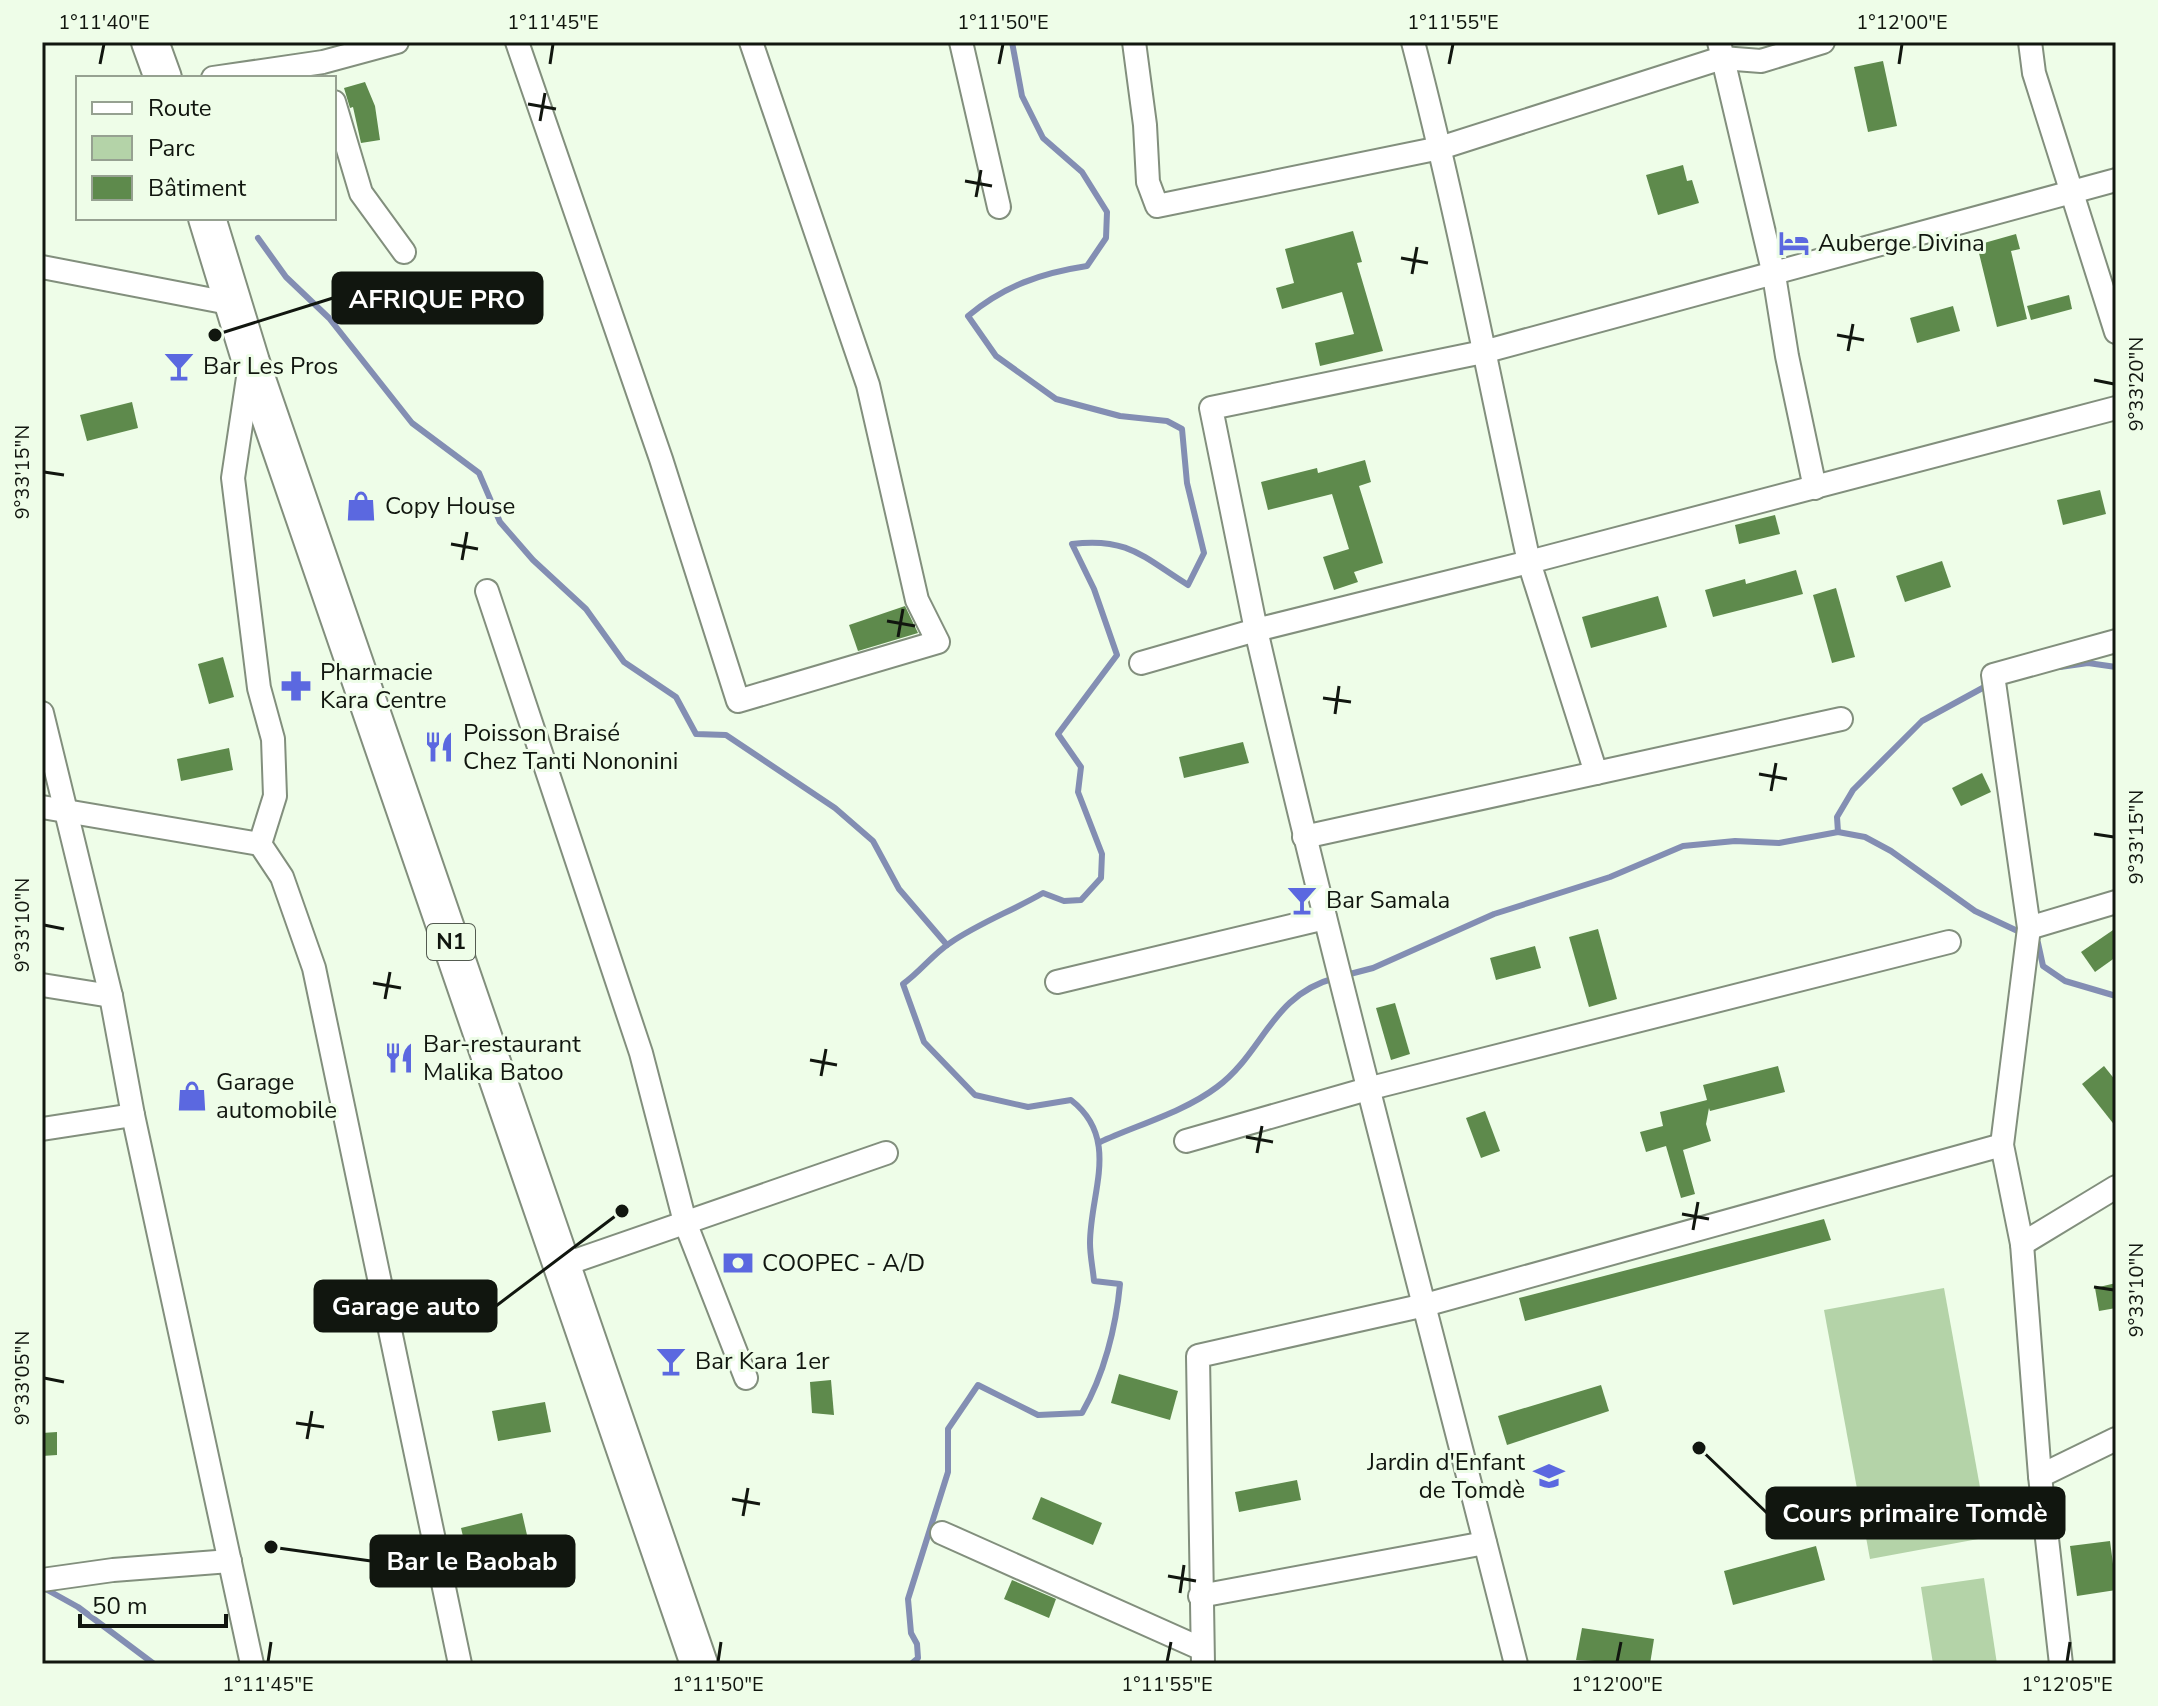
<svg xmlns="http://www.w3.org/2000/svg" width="2158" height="1706" font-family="'Nunito Sans',sans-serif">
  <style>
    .green { fill: #b4d3a8 }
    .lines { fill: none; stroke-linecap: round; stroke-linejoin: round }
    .stream { stroke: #838eb3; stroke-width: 6 }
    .building { fill: #5e8a4c }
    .minor-casing { stroke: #828f7d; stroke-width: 26 }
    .trunk-casing { stroke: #828f7d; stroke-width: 40 }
    .minor { stroke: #fff; stroke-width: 22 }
    .trunk { stroke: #fff; stroke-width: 36 }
    .ticks { fill: none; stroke: #11160f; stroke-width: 3 }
    .labels { text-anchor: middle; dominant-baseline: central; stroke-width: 6; stroke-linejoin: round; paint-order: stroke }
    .shield { fill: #eefde8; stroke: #535b50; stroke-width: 2 }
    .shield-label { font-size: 22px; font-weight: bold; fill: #11160f }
    .poi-label { font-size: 24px; fill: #11160f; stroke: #eefde8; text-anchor: start }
    .leader { fill: none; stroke: #11160f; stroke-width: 3 }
    .callout-dot { fill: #11160f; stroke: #eefde8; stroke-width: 3 }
    .callout { fill: #11160f; stroke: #11160f; stroke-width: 3 }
    .callout-label { font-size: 26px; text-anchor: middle; font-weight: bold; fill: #fff }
    .neatline { fill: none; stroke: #11160f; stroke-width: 3 }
    .ticks-label { font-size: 20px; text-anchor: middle; fill: #11160f }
  </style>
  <rect width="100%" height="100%" fill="#eefde8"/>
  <g class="green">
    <path d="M1944,1288L1989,1537L1870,1559L1824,1310Z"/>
    <path d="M1984,1578L1997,1664H1933L1921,1587Z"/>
  </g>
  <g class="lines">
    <g class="stream">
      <path d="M258,238L286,277L329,318L412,423L479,473L500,522L533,560L586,609L624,662L676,697L696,734L726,735L835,808L873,841L899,889L947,945"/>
      <path d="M2060,667L2088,663L2116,667"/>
      <path d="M1838,832L1837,817L1853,790L1922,721L1988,685"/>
      <path d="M2034,940L2038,943L2043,966L2065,981L2116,996"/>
      <path d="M1346,975L1373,968L1494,914L1610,877L1683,846L1735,841L1779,843L1838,832L1865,837L1891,851L1975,911L2024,934"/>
      <path d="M1100,1142C1137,1125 1184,1112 1217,1087C1264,1052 1271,995 1335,978"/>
      <path d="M42,1587L78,1607L154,1664"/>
      <path d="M911,1664L918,1658L917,1644L911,1633L908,1599L948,1472V1429L978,1385L1038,1415L1082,1413C1104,1375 1116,1327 1120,1284L1094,1281C1093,1269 1090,1256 1090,1243C1090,1192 1121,1139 1071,1100L1028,1107L975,1095L924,1042L903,984C920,972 933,954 950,943C979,923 1012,911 1043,893L1064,901L1081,900L1101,878L1102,854L1078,792L1081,767L1058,734L1117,655L1094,589L1072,544C1128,537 1143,557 1188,585L1204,553L1187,483L1182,429L1167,421L1120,416L1056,399L996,356L968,316C1004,286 1041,273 1087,266L1106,238L1107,212L1082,172L1043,138L1022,96L1012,42"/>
    </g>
  </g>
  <g class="building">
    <path d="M1883,61L1897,126L1868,132L1854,67Z"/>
    <path d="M365,82L375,106L380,140L361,143L353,107L350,108L344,88Z"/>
    <path d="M1683,165L1687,181L1692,180L1699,203L1658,215L1646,175Z"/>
    <path d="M1353,231L1362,262L1357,263L1383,351L1320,366L1315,343L1354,334L1342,292L1282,309L1276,288L1294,283L1285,249Z"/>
    <path d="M2016,234L2020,249L2011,251L2027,319L1997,327L1977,245Z"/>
    <path d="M2069,295L2072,309L2031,320L2027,306Z"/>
    <path d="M1953,306L1960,331L1917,343L1910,318Z"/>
    <path d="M132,402L138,428L87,441L80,415Z"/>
    <path d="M1365,460L1371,482L1359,486L1383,563L1354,572L1358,582L1334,590L1323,557L1349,549L1332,494L1268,510L1261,482L1317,468L1318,473Z"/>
    <path d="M2100,490L2106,514L2063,525L2057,500Z"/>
    <path d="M1775,515L1780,534L1739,544L1735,525Z"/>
    <path d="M1942,561L1951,587L1905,602L1896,576Z"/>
    <path d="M1796,570L1803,594L1713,617L1705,590L1745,579L1746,584Z"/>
    <path d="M1836,588L1855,657L1832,663L1813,595Z"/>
    <path d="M1658,596L1667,627L1591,648L1582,617Z"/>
    <path d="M905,606L918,633L858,651L849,625Z"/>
    <path d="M223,657L234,697L209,704L198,664Z"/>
    <path d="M1243,742L1249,763L1184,778L1179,757Z"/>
    <path d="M229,748L233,770L181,781L177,759Z"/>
    <path d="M1982,773L1991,792L1961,806L1952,788Z"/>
    <path d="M2116,928V957L2095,972L2081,952Z"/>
    <path d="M1598,929L1617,999L1589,1007L1569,937Z"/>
    <path d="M1535,946L1541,968L1496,980L1490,958Z"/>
    <path d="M1395,1003L1410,1054L1391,1060L1376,1008Z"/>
    <path d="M1778,1066L1785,1092L1710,1111L1709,1108L1706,1124L1711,1141L1683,1150L1695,1194L1681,1198L1666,1146L1646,1152L1640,1132L1663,1126L1660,1112L1707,1100L1703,1085Z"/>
    <path d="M2104,1066L2116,1081V1127L2082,1084Z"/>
    <path d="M1485,1111L1500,1151L1481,1158L1466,1118Z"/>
    <path d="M1824,1219L1831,1240L1525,1321L1519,1298Z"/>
    <path d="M2116,1283V1308L2099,1311L2095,1288Z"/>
    <path d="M1119,1374L1178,1391L1170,1420L1111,1403Z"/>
    <path d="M831,1380L834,1415L812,1413L810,1382Z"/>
    <path d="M1601,1385L1609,1411L1507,1445L1498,1416Z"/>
    <path d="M545,1402L551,1432L498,1441L492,1411Z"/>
    <path d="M57,1432V1455L42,1456V1433Z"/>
    <path d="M1297,1480L1301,1500L1239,1512L1235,1492Z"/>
    <path d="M1041,1497L1102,1523L1093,1545L1032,1519Z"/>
    <path d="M522,1513L527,1535L466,1549L461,1528Z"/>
    <path d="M2110,1541L2113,1564L2116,1563V1590L2077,1596L2070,1546Z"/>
    <path d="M1816,1546L1825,1580L1733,1605L1724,1571Z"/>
    <path d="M1012,1580L1056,1599L1049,1618L1004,1599Z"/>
    <path d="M1582,1628L1654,1639L1650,1664L1576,1660Z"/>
  </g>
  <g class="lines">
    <g class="minor-casing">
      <g id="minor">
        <path d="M517,42L661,459L738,701L938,642L917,600L868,385L751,42"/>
        <path d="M961,42L999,207"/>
        <path d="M1134,42L1145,125L1148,182L1157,206L1440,148L1722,58L1761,61L1823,42"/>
        <path d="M1413,42C1458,214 1491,389 1529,562L1256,630L1211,408L1483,352L2116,180"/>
        <path d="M1719,42L1774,275L1787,356L1815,488"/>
        <path d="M2030,42L2034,73L2116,332"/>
        <path d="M213,78L323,62L397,42"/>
        <path d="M334,102L361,193L404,252"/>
        <path d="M42,267L234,304"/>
        <path d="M249,371L233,478L259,688L273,739L275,796L260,844L282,877L314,968L460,1664"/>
        <path d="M487,591L641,1053L685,1222L746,1378"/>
        <path d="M1141,663L1256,630C1336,976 1429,1319 1516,1664"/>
        <path d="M42,713L111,996L133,1115L252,1664"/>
        <path d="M1841,719L1596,773L1529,562L2116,408"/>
        <path d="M42,807L260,844"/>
        <path d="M1304,837L1596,773"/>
        <path d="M2029,928L2116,902"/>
        <path d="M1057,982L1325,918"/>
        <path d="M42,985L111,996"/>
        <path d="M42,1129L133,1115"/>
        <path d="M1186,1141L1371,1088L1949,942"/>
        <path d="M2022,1244L2116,1187"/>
        <path d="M563,1265L886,1153"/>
        <path d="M2040,1476L2116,1439"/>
        <path d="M942,1533L1202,1649"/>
        <path d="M42,1580L113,1570L230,1561"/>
        <path d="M1200,1596L1485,1543"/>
        <path d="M1203,1664L1198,1356L1425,1305L2002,1145"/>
        <path d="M2061,1664L2040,1476L2022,1244L2002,1145L2029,928L1993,675L2116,641"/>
      </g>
    </g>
    <g class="trunk-casing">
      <g id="trunk">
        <path d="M150,42L163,78"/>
        <path d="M207,218L251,362L699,1664"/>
      </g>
    </g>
    <use href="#minor" class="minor"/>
    <use href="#trunk" class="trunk"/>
  </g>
  <path class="ticks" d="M100,64L104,44M550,64L553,44M999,64L1003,44M1449,64L1453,44M1899,64L1902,44M528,104L556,109M540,121L545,93M965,181L992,186M976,197L981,170M1401,258L1428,263M1412,274L1417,247M1837,335L1864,340M1848,351L1853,324M2094,380L2114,384M44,472L64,475M451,544L478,549M462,560L467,532M887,621L915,626M898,637L903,609M1323,698L1351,702M1335,714L1339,686M1759,774L1787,779M1771,791L1776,763M2094,834L2114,837M44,925L64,929M373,983L401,988M385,999L390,972M810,1060L837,1065M821,1076L826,1049M1246,1137L1273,1142M1257,1153L1262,1126M1682,1214L1709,1219M1693,1230L1698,1202M2094,1287L2114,1290M44,1378L64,1382M296,1423L324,1427M307,1439L312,1411M732,1499L760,1504M743,1516L748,1488M1168,1576L1196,1581M1180,1593L1184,1565M268,1662L271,1642M718,1662L721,1642M1167,1662L1171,1642M1617,1662L1621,1642M2067,1662L2070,1642"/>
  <defs>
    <g id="hotel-bare" transform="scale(2.4)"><path d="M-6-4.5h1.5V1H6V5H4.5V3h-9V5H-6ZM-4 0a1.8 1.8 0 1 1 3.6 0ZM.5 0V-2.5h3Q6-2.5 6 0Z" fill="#5b68e0" stroke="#eefde8" stroke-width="2.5" paint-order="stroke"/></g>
    <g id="bar-bare" transform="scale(2.4)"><path d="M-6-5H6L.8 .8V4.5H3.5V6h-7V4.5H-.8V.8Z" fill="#5b68e0" stroke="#eefde8" stroke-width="2.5" paint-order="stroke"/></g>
    <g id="shop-bare" transform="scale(2.4)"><path d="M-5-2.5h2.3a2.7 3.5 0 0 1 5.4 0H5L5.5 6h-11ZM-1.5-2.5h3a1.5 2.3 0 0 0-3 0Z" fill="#5b68e0" stroke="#eefde8" stroke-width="2.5" paint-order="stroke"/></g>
    <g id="pharmacy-bare" transform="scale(2.4)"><path d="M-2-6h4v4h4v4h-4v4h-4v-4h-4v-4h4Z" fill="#5b68e0" stroke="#eefde8" stroke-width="2.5" paint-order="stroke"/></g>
    <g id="restaurant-bare" transform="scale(2.4)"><path d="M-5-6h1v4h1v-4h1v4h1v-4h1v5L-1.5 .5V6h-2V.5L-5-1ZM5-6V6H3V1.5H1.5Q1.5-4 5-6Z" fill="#5b68e0" stroke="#eefde8" stroke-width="2.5" paint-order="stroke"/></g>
    <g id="bank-bare" transform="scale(2.4)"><path d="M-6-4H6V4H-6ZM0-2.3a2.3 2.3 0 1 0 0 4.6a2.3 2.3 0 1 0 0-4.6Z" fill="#5b68e0" stroke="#eefde8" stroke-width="2.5" paint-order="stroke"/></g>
    <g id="school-bare" transform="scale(2.4)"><path d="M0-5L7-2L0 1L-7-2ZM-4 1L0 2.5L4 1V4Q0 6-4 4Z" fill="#5b68e0" stroke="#eefde8" stroke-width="2.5" paint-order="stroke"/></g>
  </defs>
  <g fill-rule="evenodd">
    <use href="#hotel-bare" x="1794" y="243"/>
    <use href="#bar-bare" x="179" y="366"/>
    <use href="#shop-bare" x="361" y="506"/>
    <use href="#pharmacy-bare" x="296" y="686"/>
    <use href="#restaurant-bare" x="439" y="747"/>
    <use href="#bar-bare" x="1302" y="900"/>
    <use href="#restaurant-bare" x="399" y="1058"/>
    <use href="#shop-bare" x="192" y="1096"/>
    <use href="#bank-bare" x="738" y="1263"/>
    <use href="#bar-bare" x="671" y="1361"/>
    <use href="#school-bare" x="1549" y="1476"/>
  </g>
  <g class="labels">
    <rect class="shield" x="427" y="924" width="48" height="36" rx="6"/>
    <g class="shield-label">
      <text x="451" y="942">N1</text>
    </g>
    <g class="poi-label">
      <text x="1818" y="243">Auberge Divina</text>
      <text x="203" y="366">Bar Les Pros</text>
      <text x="385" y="506">Copy House</text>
      <text x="320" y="672">Pharmacie<tspan x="320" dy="28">Kara Centre</tspan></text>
      <text x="463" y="733">Poisson Braisé<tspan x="463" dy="28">Chez Tanti Nononini</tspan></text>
      <text x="1326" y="900">Bar Samala</text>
      <text x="423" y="1044">Bar-restaurant<tspan x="423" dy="28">Malika Batoo</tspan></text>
      <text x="216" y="1082">Garage<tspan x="216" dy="28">automobile</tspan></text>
      <text x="762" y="1263">COOPEC - A/D</text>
      <text x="695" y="1361">Bar Kara 1er</text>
      <text x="1525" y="1462" text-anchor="end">Jardin d'Enfant<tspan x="1525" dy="28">de Tomdè</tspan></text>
    </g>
  </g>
  <path class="leader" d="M215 335L333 298M622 1211L496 1306M1699 1448L1767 1513M271 1547L371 1561"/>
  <g class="callout-dot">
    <circle cx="215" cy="335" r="8"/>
    <circle cx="622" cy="1211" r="8"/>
    <circle cx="1699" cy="1448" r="8"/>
    <circle cx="271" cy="1547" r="8"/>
  </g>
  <g class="callout">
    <rect x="333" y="273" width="209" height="50" rx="8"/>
    <rect x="315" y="1281" width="181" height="50" rx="8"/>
    <rect x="1767" y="1488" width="297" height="50" rx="8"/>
    <rect x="371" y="1536" width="203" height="50" rx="8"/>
  </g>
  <g class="callout-label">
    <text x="437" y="308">AFRIQUE PRO</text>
    <text x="406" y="1315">Garage auto</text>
    <text x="1915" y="1522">Cours primaire Tomdè</text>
    <text x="472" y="1570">Bar le Baobab</text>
  </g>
  <rect width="2158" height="1706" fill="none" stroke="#eefde8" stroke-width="88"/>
  <rect x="76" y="76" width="260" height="144" fill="#eefde8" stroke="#96a191" stroke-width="2"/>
  <rect x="92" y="102" width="40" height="12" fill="#ffffff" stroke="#96a191" stroke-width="2"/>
  <text x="148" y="116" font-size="24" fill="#11160f">Route</text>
  <rect x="92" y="136" width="40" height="24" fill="#b4d3a8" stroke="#96a191" stroke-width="2"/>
  <text x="148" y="156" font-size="24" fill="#11160f">Parc</text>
  <rect x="92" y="176" width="40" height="24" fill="#5e8a4c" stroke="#96a191" stroke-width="2"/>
  <text x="148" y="196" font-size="24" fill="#11160f">Bâtiment</text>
  <path d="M80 1614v12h146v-12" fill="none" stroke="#11160f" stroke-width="4"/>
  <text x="92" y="1614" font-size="24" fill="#11160f" stroke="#eefde8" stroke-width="6" paint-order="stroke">50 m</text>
  <rect x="44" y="44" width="2070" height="1618" class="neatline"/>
  <g class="ticks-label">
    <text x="104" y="29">1°11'40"E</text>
    <text x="553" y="29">1°11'45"E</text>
    <text x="1003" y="29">1°11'50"E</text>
    <text x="1453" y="29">1°11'55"E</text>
    <text x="1902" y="29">1°12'00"E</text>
    <text transform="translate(2136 384) rotate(-90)" y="7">9°33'20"N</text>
    <text transform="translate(22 472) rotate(-90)" y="7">9°33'15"N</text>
    <text transform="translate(2136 837) rotate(-90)" y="7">9°33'15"N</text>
    <text transform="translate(22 925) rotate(-90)" y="7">9°33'10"N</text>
    <text transform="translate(2136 1290) rotate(-90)" y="7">9°33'10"N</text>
    <text transform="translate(22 1378) rotate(-90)" y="7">9°33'05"N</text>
    <text x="268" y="1691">1°11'45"E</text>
    <text x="718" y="1691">1°11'50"E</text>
    <text x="1167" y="1691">1°11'55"E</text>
    <text x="1617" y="1691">1°12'00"E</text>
    <text x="2067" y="1691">1°12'05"E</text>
  </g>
</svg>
